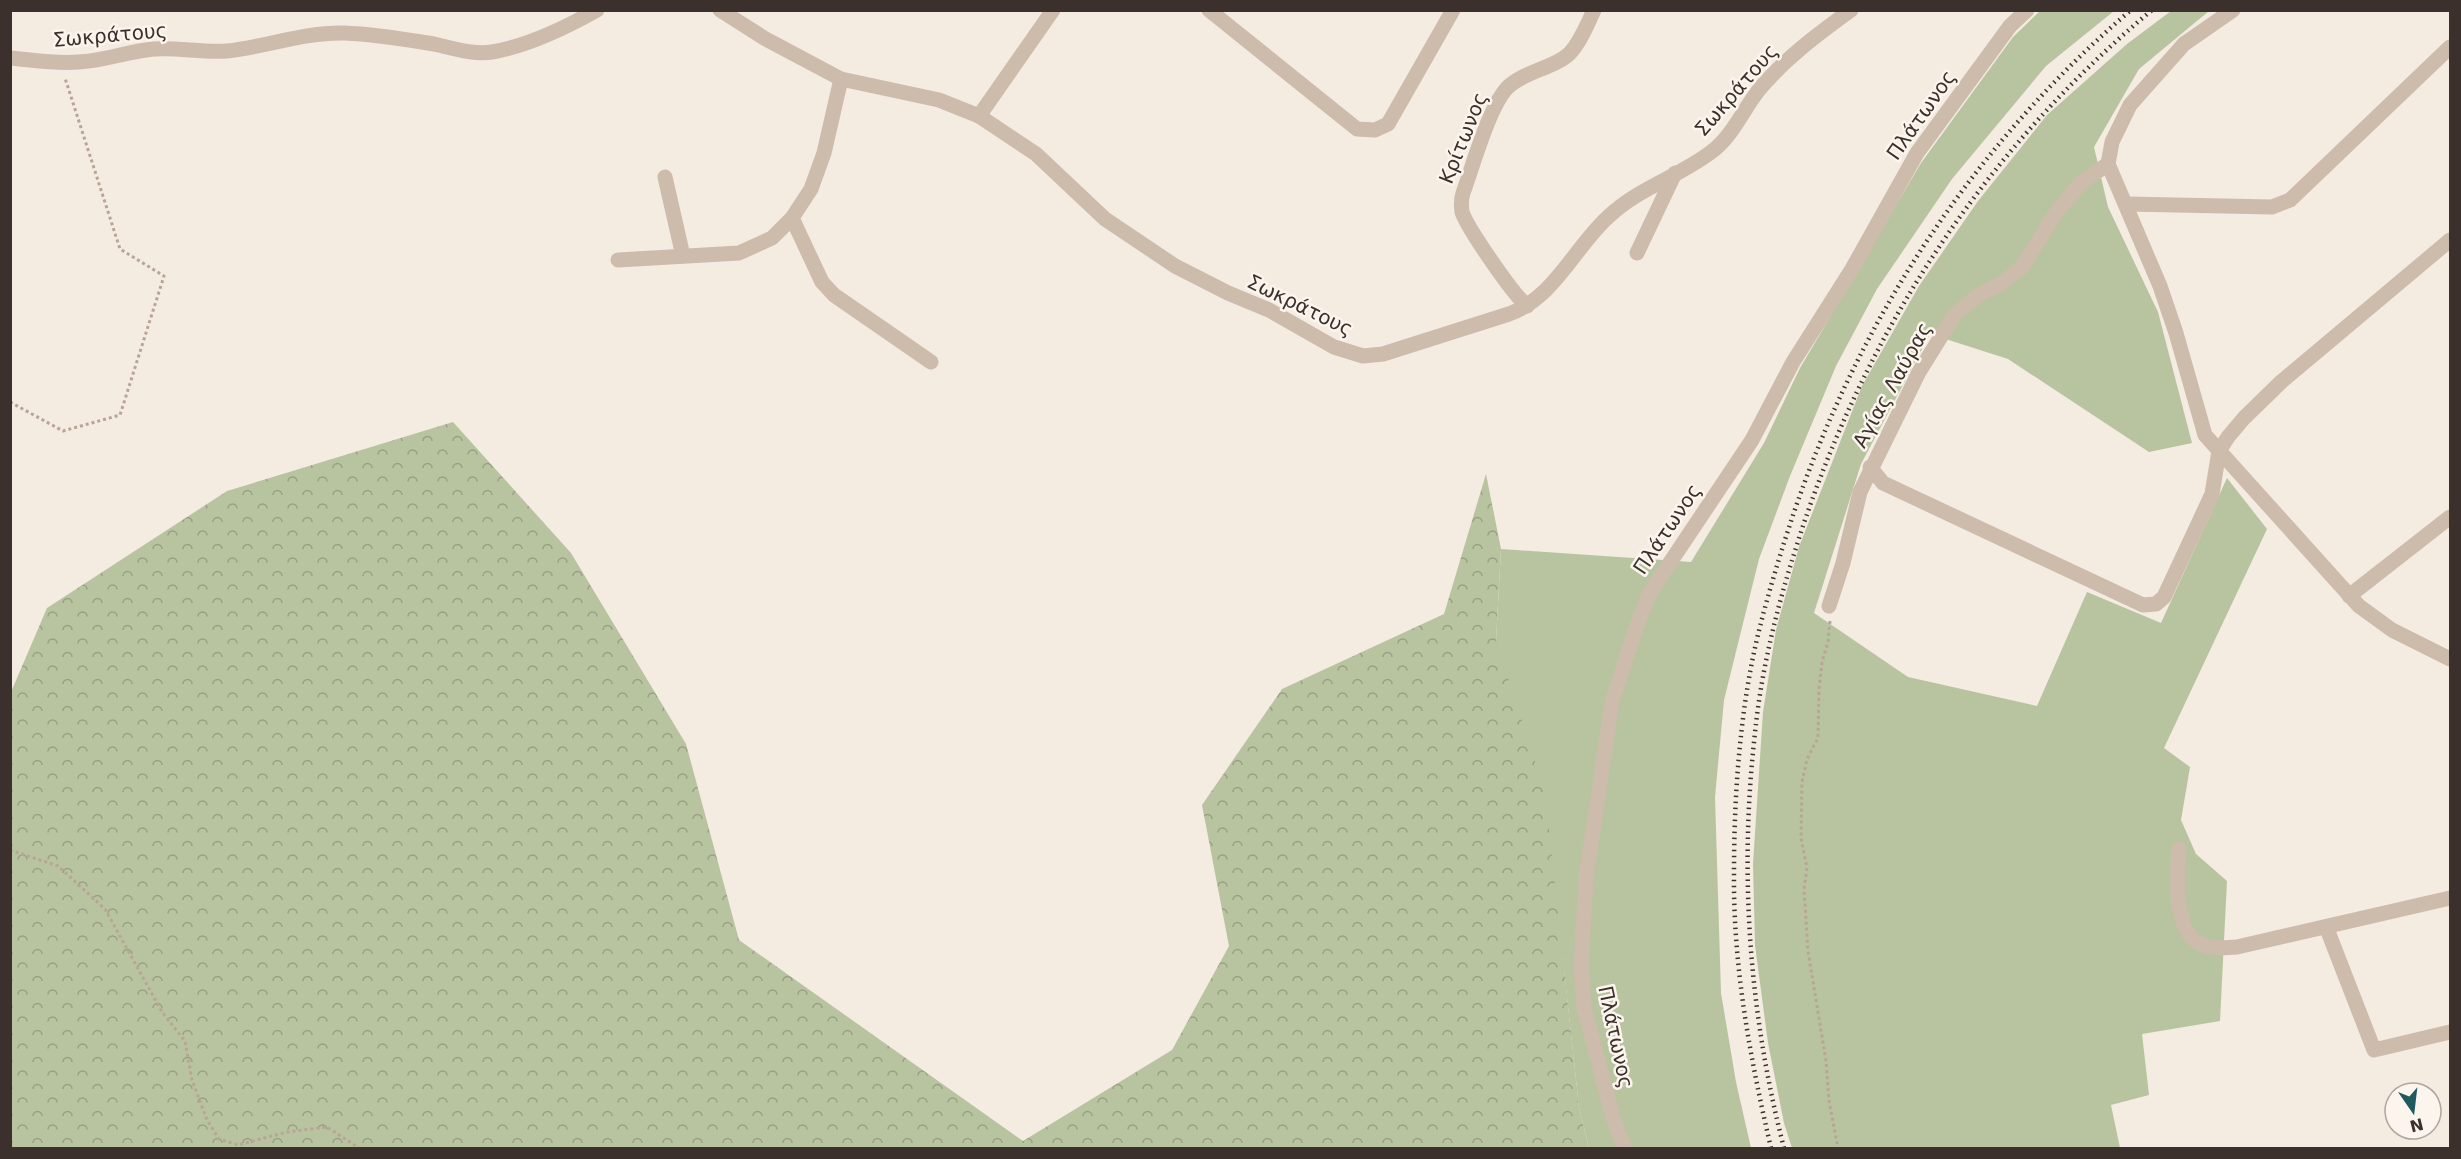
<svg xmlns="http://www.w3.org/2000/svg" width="2461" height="1159" font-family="'DejaVu Sans',sans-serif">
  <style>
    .grass { fill: #b8c4a0 }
    .forest { fill: url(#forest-crowns) }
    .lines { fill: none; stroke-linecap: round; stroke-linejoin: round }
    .path { stroke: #b9a596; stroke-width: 3; stroke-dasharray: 3 3; stroke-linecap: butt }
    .street { stroke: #cdbbac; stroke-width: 15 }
    .rail { stroke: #3b302b; stroke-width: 4.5; stroke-dasharray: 1.5 4.5; stroke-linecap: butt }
    .labels { text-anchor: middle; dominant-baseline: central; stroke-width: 5; stroke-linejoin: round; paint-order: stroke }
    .street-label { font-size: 20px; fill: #3b302b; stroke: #fbf5ee }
  </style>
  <defs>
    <pattern id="forest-crowns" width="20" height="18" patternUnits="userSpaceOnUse" patternTransform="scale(1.5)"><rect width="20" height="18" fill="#b8c4a0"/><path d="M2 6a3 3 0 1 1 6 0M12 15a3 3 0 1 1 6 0" fill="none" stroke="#97a083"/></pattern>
  </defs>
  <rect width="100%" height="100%" fill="#f4ebe1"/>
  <g class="grass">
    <path d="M2040,11H2114L2046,66L1952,179L1877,289L1836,366L1790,476L1759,559L1724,700L1715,797L1721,993L1736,1082L1751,1148H1589L1579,1107L1564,970L1496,641L1501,549L1691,562L1764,443L1800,368L1921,163L2013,37Z"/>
    <path d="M2171,11H2209L2139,69L2094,147L2108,207L2158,312L2192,443L2149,452L2008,359L1930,334L1861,464L1814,613L1908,677L2037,706L2087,592L2161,623L2227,478L2267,529L2164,748L2190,767L2181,820L2196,854L2227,881L2220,1021L2142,1034L2149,1095L2111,1105L2120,1148H1792L1784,1123L1768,1043L1755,945L1753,864L1763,712L1776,630L1799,547L1862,386L1919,286L1978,201L2047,115L2127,44Z"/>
  </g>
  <path class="forest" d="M453,422L571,553L686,744L739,940L1023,1141L1172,1050L1229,946L1202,805L1282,689L1444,614L1486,474L1501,549L1496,641L1545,792L1579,1107L1589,1148H11V692L47,608L227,491Z"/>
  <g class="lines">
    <g class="path">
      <path d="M10,402L63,431L120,415L164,276L120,249L65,78"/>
      <path d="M1830,621L1828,642L1822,662L1819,689L1818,738L1807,759L1802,782L1801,838L1807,868L1804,889L1808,951L1826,1061L1829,1101L1838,1148"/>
      <path d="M10,850L58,866L105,909L162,1012L185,1041L192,1080L207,1120L219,1139L238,1145L287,1132L327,1127L359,1148"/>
    </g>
    <g class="street">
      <path d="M720,10L764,38L841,79L939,100L979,116L1036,154L1105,219L1175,266L1228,293L1269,310L1334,347L1363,356L1383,354L1509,314C1554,298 1574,248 1608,217C1639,187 1682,176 1715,149C1733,134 1744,109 1758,91C1784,59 1818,34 1851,10"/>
      <path d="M1209,10L1357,129L1375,130L1388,124L1453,10"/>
      <path d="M10,58C33,60 56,64 78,62C104,61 129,51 154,49C177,47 203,53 227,51C266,47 304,32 344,33C374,34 404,39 434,44C452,48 474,55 492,52C528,46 565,28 597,10"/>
      <path d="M841,79L824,153L811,189L792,218L822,282L834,295L931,362"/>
      <path d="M979,116L1053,10"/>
      <path d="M2108,164L2160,286L2176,333L2205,435L2359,606L2392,630L2450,659"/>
      <path d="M665,177L683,256"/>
      <path d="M2127,204L2272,207L2290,200L2450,47"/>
      <path d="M1637,253L1675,173"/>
      <path d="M618,260L739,253L772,238L792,218"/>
      <path d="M1527,306C1512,293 1468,229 1462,212C1461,205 1461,199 1463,193C1473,166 1489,106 1508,87C1525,71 1554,68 1569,54C1580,43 1587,25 1594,10"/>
      <path d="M1870,467L1883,483L2143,605L2156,604L2164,597L2212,494L2219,451L2228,437L2244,418L2281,382L2450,240"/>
      <path d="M2349,596L2450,517"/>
      <path d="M1829,606L1843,563L1860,492L1919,372L1955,314L1980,294L2001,284L2022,267L2057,211L2082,182L2108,164L2112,142L2130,105L2184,44L2233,10"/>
      <path d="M2179,849C2177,873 2173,930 2199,943C2211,949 2224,948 2237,947L2450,898"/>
      <path d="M2327,929L2374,1050L2450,1032"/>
      <path d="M1624,1148L1613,1117L1584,1008L1581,965L1586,878L1612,702L1636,628L1649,594L1752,440L1793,362L1852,269L1917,153L2010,26L2027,10"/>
    </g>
    <g class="rail">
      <path d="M1771,1148C1750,1058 1733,966 1734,873C1734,808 1738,742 1749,678C1757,632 1770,588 1784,543C1848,337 1966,151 2131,10"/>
      <path d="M1784,1148C1749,1013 1739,872 1755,733C1761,672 1776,612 1794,554C1860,340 1980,154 2152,10"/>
    </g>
  </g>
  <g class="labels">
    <g class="street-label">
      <text transform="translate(110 35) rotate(-5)">Σωκράτους</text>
      <text transform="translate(1736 90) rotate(-49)">Σωκράτους</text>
      <text transform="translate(1921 115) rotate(-55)">Πλάτωνος</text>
      <text transform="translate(1463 138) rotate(-68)">Κρίτωνος</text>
      <text transform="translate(1300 305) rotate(26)">Σωκράτους</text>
      <text transform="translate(1892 385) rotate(-61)">Αγίας Λαύρας</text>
      <text transform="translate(1667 529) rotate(-56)">Πλάτωνος</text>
      <text transform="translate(1616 1037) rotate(78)">Πλάτωνος</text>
    </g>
  </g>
  <rect width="2461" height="1159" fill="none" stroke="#3b302b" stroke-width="24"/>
  <g transform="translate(2413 1111) rotate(166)"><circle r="28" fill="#fbf5ee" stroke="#aea6a0" stroke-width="1.5"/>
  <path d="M0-4.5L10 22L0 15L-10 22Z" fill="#1f5a5e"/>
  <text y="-9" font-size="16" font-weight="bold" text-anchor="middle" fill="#3b302b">N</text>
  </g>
</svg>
